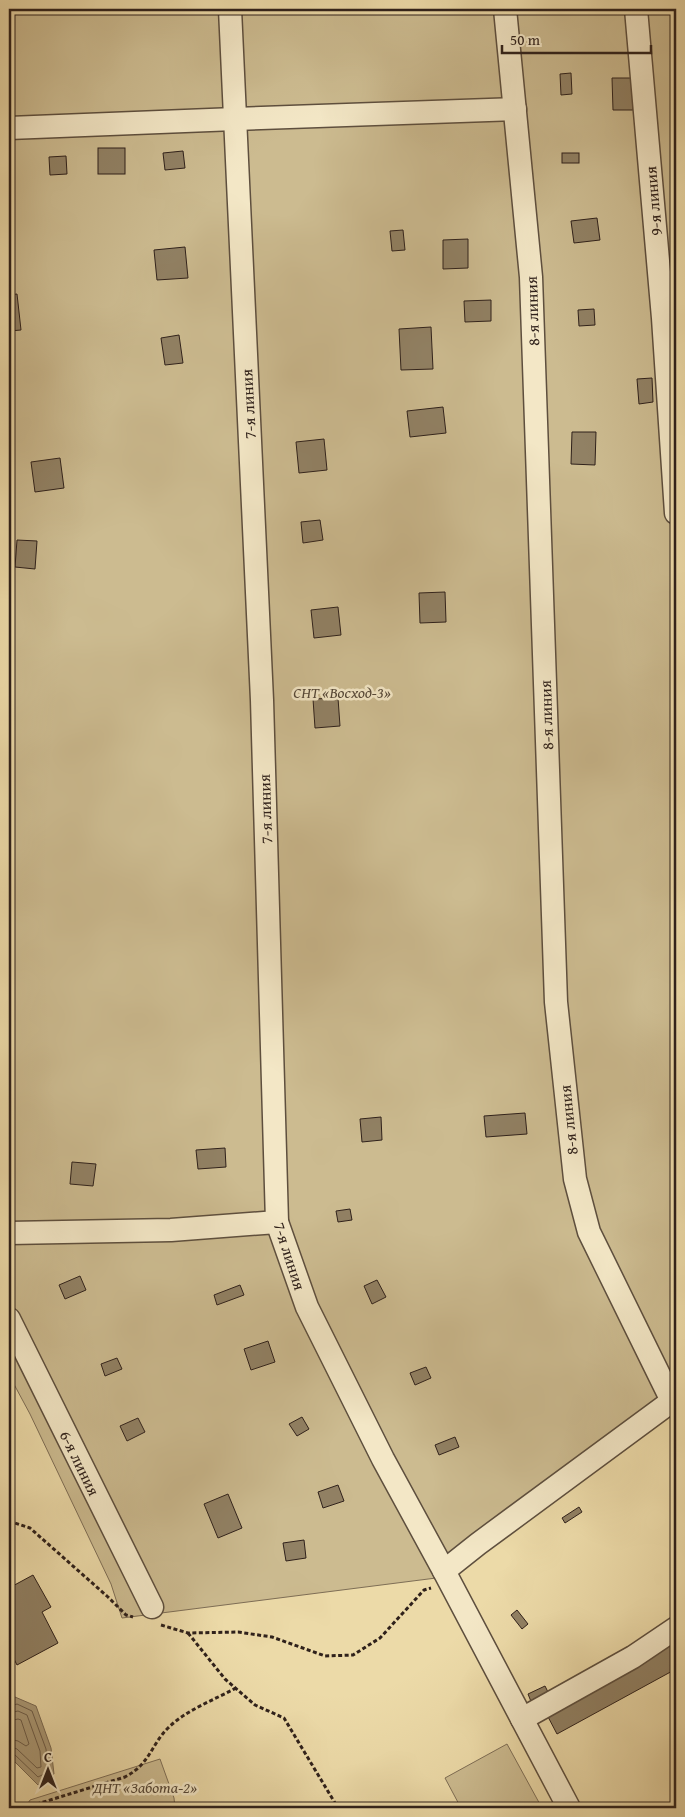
<svg xmlns="http://www.w3.org/2000/svg" width="685" height="1817" font-family="'Gentium Book Plus',serif">
  <style>
    .green { fill: #ccbb90; stroke: #7e6e56 }
    .water { fill: #ac9b78; stroke: #7a6a53 }
    .lines { fill: none; stroke-linecap: round; stroke-linejoin: round }
    .shore { stroke: #6e5e4a; stroke-width: 1 }
    .building { fill: #918164; stroke: #2f211b }
    .minor-casing { stroke: #5e4f3e; stroke-width: 25 }
    .path { stroke: #2f211b; stroke-width: 3; stroke-dasharray: 4 2.5; stroke-linecap: butt }
    .minor { stroke: #f3e7c6; stroke-width: 22 }
    .labels { text-anchor: middle; dominant-baseline: central; stroke-width: 5; stroke-linejoin: round; paint-order: stroke }
    .street-label { font-size: 16px; fill: #2f211b; stroke: #f3e7c6 }
    .park-label { font-size: 16px; font-style: italic; fill: #564838; stroke: #f3e7c6 }
  </style>
  <rect width="100%" height="100%" fill="#ecdaa8"/>
  <filter id="stains"><feTurbulence type="fractalNoise" baseFrequency=".004" numOctaves="4"/><feColorMatrix values="0 0 0 0 .2 0 0 0 0 .09 0 0 0 0 .02 0 0 0 .5 -.17"/></filter>
  <radialGradient id="worn" r=".72"><stop offset=".6" stop-color="#630" stop-opacity="0"/><stop offset="1" stop-color="#630" stop-opacity=".3"/></radialGradient>
  <g class="green">
    <path d="M9,9H676V1409L444,1577L122,1618L111,1584L30,1414L9,1375Z"/>
    <path d="M507,1744L542,1808H461L445,1778Z"/>
    <path d="M160,1759L174,1798L175,1808H25L30,1800Z"/>
  </g>
  <path class="water" d="M15,1697L36,1706L51,1748L54,1774L38,1785L9,1756V1703Z"/>
  <g class="lines">
    <g class="shore">
      <path d="M9,1707L17,1704L32,1711L46,1749L48,1772L38,1777L14,1754L9,1753"/>
      <path d="M9,1713L18,1711L27,1715L40,1751L41,1767L37,1768L17,1749L9,1746"/>
      <path d="M9,1721L18,1719L21,1720L29,1744L26,1746L18,1741L9,1739"/>
    </g>
  </g>
  <g class="building">
    <path d="M571,73L572,94L561,95L560,74Z"/>
    <path d="M612,78H633V110H613Z"/>
    <rect x="98" y="148" width="27" height="26"/>
    <path d="M183,151L185,168L165,170L163,153Z"/>
    <rect x="562" y="153" width="17" height="10"/>
    <path d="M66,156L67,174L50,175L49,157Z"/>
    <path d="M597,218L600,240L574,243L571,221Z"/>
    <path d="M403,230L405,250L392,251L390,231Z"/>
    <path d="M468,239V268L443,269V240Z"/>
    <path d="M185,247L188,278L157,280L154,250Z"/>
    <path d="M17,294L21,330L9,331V295Z"/>
    <path d="M491,300V321L465,322L464,301Z"/>
    <path d="M594,309L595,325L579,326L578,310Z"/>
    <path d="M431,327L433,369L401,370L399,329Z"/>
    <path d="M179,335L183,363L165,365L161,338Z"/>
    <path d="M652,378L653,402L639,404L637,379Z"/>
    <path d="M443,407L446,433L410,437L407,411Z"/>
    <path d="M572,432H596L595,465L571,464Z"/>
    <path d="M324,439L327,470L299,473L296,442Z"/>
    <path d="M60,458L64,488L35,492L31,462Z"/>
    <path d="M320,520L323,540L303,543L301,522Z"/>
    <path d="M17,540L37,541L35,569L15,567Z"/>
    <path d="M445,592L446,622L420,623L419,593Z"/>
    <path d="M338,607L341,635L314,638L311,610Z"/>
    <path d="M338,698L340,726L315,728L313,699Z"/>
    <path d="M525,1113L527,1134L486,1137L484,1116Z"/>
    <path d="M381,1117L382,1140L362,1142L360,1119Z"/>
    <path d="M225,1148L226,1167L198,1169L196,1150Z"/>
    <path d="M72,1162L96,1164L93,1186L70,1184Z"/>
    <path d="M350,1209L352,1220L338,1222L336,1211Z"/>
    <path d="M80,1276L86,1290L65,1299L59,1285Z"/>
    <path d="M377,1280L386,1297L372,1304L364,1286Z"/>
    <path d="M240,1285L244,1295L217,1305L214,1295Z"/>
    <path d="M268,1341L275,1362L251,1370L244,1349Z"/>
    <path d="M117,1358L122,1369L105,1376L101,1364Z"/>
    <path d="M426,1367L431,1378L415,1385L410,1373Z"/>
    <path d="M302,1417L309,1429L297,1436L289,1424Z"/>
    <path d="M138,1418L145,1432L127,1441L120,1426Z"/>
    <path d="M455,1437L459,1447L439,1455L435,1445Z"/>
    <path d="M338,1485L344,1501L323,1508L318,1492Z"/>
    <path d="M228,1494L242,1528L218,1538L204,1504Z"/>
    <path d="M579,1507L582,1512L565,1523L562,1518Z"/>
    <path d="M304,1540L306,1558L286,1561L283,1543Z"/>
    <path d="M33,1575L51,1607L42,1612L58,1643L17,1665L9,1649V1588Z"/>
    <path d="M517,1610L528,1624L522,1629L511,1615Z"/>
    <path d="M676,1641V1669L557,1734L546,1713Z"/>
    <path d="M545,1686L550,1696L532,1704L528,1694Z"/>
  </g>
  <g class="lines">
    <g class="minor-casing">
      <g id="minor">
        <path d="M230,9L262,700L277,1222L307,1307L383,1459L444,1571L569,1808"/>
        <path d="M505,9L531,277L556,1002L575,1179L589,1232L672,1401"/>
        <path d="M636,9L663,318L676,513"/>
        <path d="M9,128L235,119L515,109"/>
        <path d="M9,1233L171,1230L277,1222"/>
        <path d="M9,1319L152,1607"/>
        <path d="M444,1571L478,1544L676,1398"/>
        <path d="M522,1719L633,1657L676,1628"/>
      </g>
    </g>
    <g class="path">
      <path d="M9,1521L30,1528L108,1597L126,1615L133,1617"/>
      <path d="M161,1625L188,1633L238,1632L272,1637L325,1656L353,1655L380,1638L424,1590L431,1588"/>
      <path d="M188,1633L225,1679L255,1705L284,1718L338,1808"/>
      <path d="M24,1808L125,1777C150,1764 151,1745 168,1728C186,1710 214,1700 236,1688"/>
    </g>
    <use href="#minor" class="minor"/>
  </g>
  <g class="labels">
    <g class="street-label">
      <text transform="translate(653 201) rotate(-95)">9-я линия</text>
      <text transform="translate(532 311) rotate(-92)">8-я линия</text>
      <text transform="translate(248 404) rotate(-93)">7-я линия</text>
      <text transform="translate(546 715) rotate(-92)">8-я линия</text>
      <text transform="translate(265 809) rotate(-92)">7-я линия</text>
      <text transform="translate(568 1120) rotate(-96)">8-я линия</text>
      <text transform="translate(290 1256) rotate(72)">7-я линия</text>
      <text transform="translate(80 1463) rotate(64)">6-я линия</text>
    </g>
    <g class="park-label">
      <text x="342" y="692">СНТ «Восход-3»</text>
      <text x="145" y="1787">ДНТ «Забота-2»</text>
    </g>
  </g>
  <rect width="685" height="1817" fill="none" stroke="#ecdaa8" stroke-width="30"/>
  <rect x="10" y="10" width="665" height="1797" fill="none" stroke="#2f211b" stroke-width="2.5"/>
  <rect x="15" y="15" width="655" height="1787" fill="none" stroke="#2f211b"/>
  <g transform="translate(48 1770)" stroke="#f3e7c6" stroke-width="4" paint-order="stroke">
  <path d="M0-4L9 19L0 12L-9 19Z" fill="#2f211b"/>
  <text y="-8" font-size="14" font-weight="bold" text-anchor="middle" fill="#2f211b">С</text>
  </g>
  <path d="M502 45v8h149v-8" fill="none" stroke="#2f211b" stroke-width="2.5"/>
  <text x="510" y="45" font-size="15" fill="#2f211b" stroke="#f3e7c6" stroke-width="4" paint-order="stroke">50 m</text>
  <rect width="100%" height="100%" filter="url(#stains)"/>
  <rect width="100%" height="100%" fill="url(#worn)"/>
</svg>
